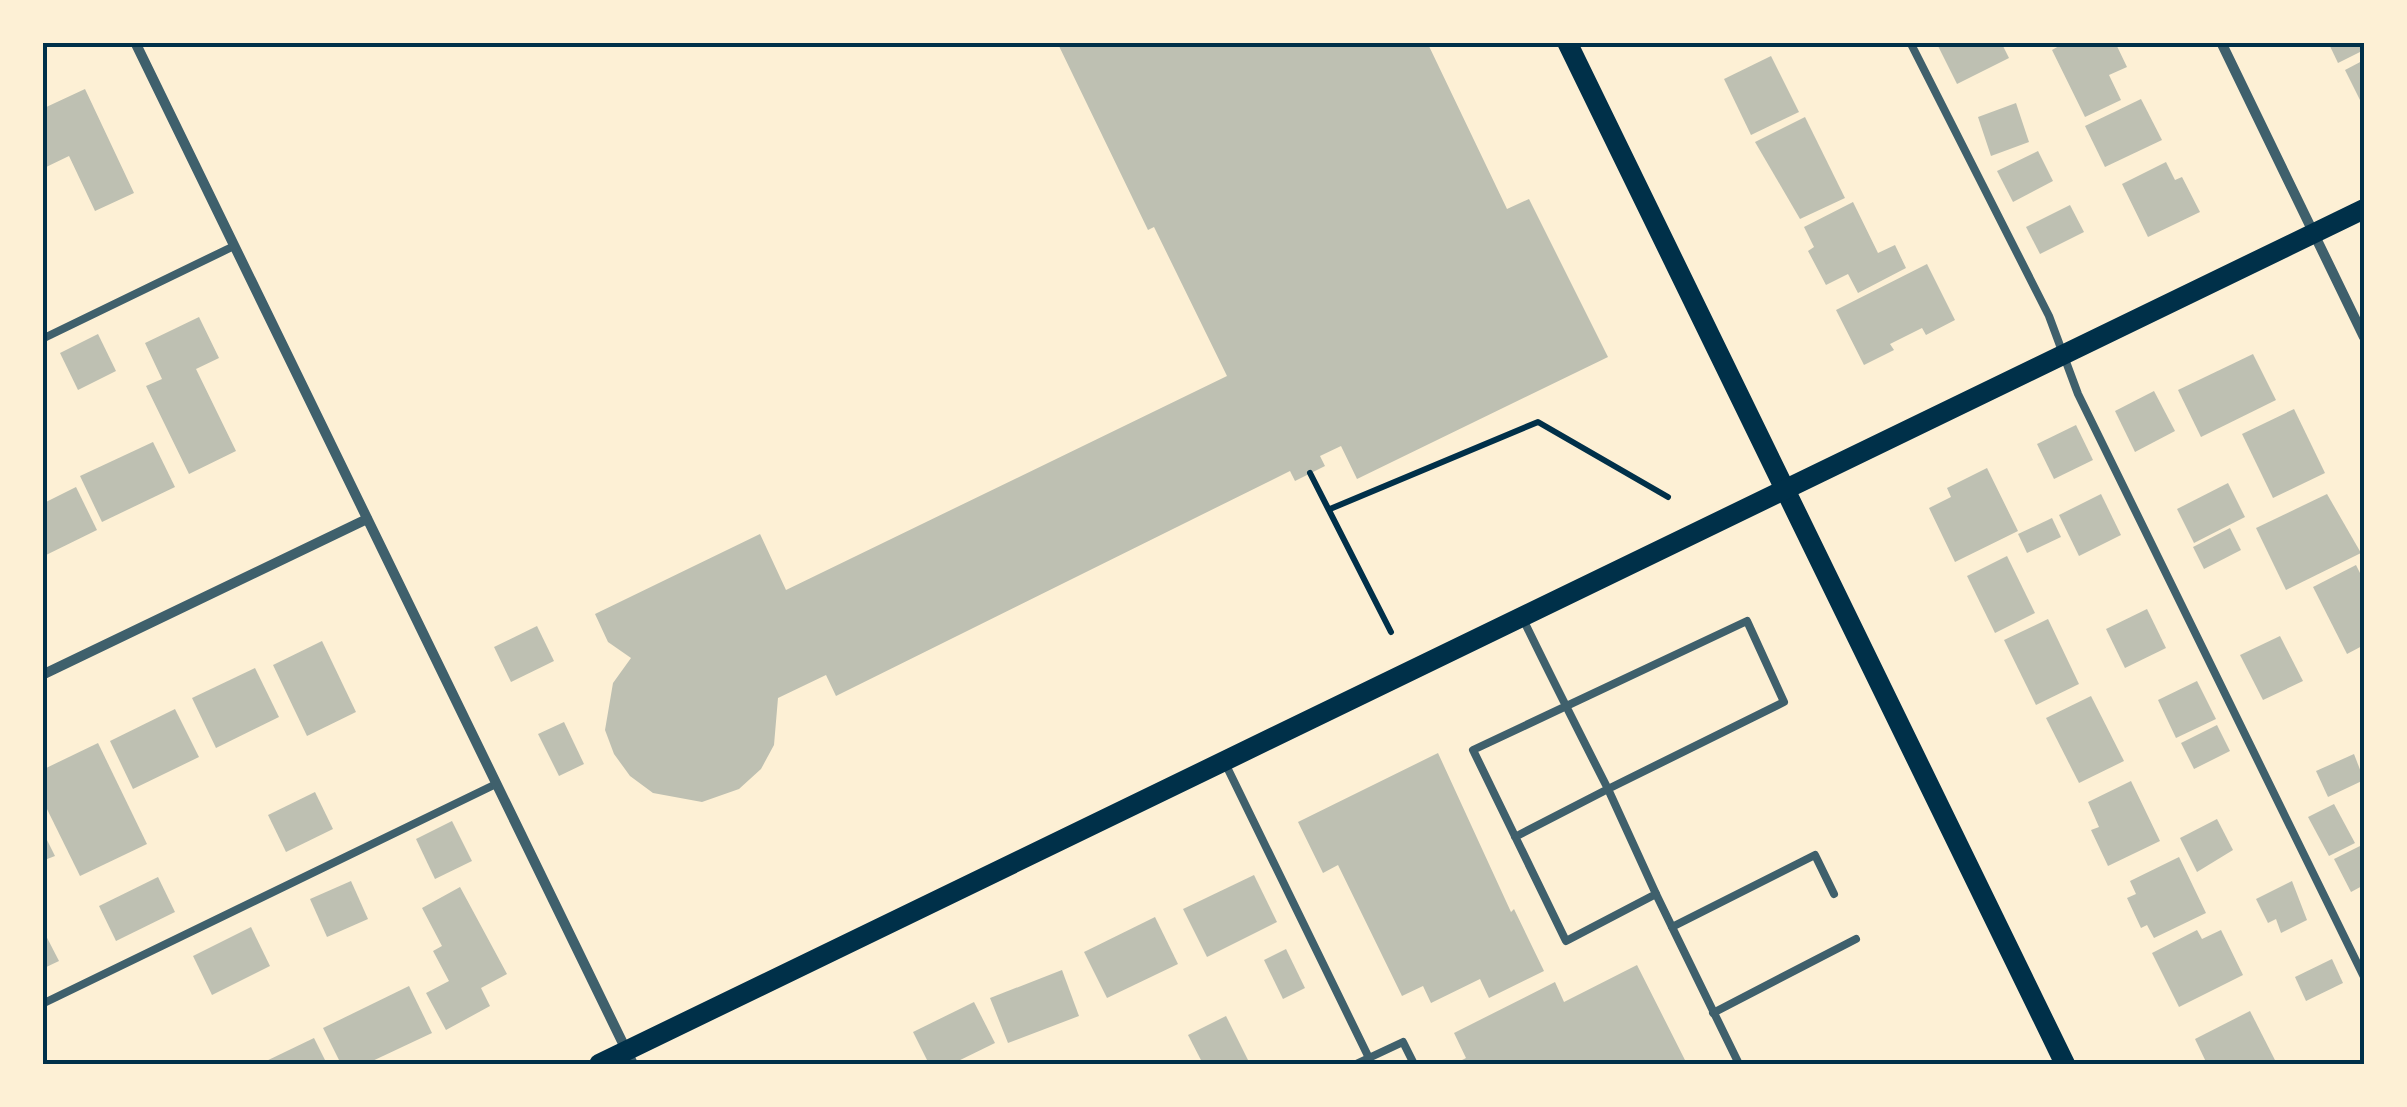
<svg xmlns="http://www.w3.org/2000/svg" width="2407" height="1107" font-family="Quicksand,sans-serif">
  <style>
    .building { fill: #bec0b2 }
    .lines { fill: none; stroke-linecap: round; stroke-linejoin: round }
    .path { stroke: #003049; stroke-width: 6 }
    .service { stroke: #3f606c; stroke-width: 8 }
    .minor { stroke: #3f606c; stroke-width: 10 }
    .secondary { stroke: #003049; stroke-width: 20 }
    .neatline { fill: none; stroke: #003049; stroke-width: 4 }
  </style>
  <rect width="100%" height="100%" fill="#fdf0d5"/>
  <g class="building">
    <path d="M1057,42H1427L1507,209L1529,199L1608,357L1357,479L1341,446L1320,456L1325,466L1295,481L1290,471L836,696L826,675L778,698L774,745L761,769L739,789L702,802L653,793L630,776L614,754L605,730L613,683L631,658L608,642L595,614L760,534L786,590L1227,376L1154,227L1148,230Z"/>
    <path d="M1936,42H2001L2009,58L1957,84Z"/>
    <path d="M2066,42H2115L2127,67L2109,75L2121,100L2085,117L2052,50Z"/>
    <path d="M2328,42H2364V50L2338,63Z"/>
    <path d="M1771,56L1799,112L1751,135L1724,79Z"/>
    <path d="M2364,60V108L2345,70Z"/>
    <path d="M85,89L134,193L95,211L69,156L42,169V109Z"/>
    <path d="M2141,99L2162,140L2105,167L2085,126Z"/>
    <path d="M2016,103L2029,142L1991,156L1978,117Z"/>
    <path d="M1805,117L1845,198L1800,219L1755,142Z"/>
    <path d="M2038,151L2053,181L2013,202L1997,171Z"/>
    <path d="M2166,162L2175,180L2182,177L2200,212L2148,237L2122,184Z"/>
    <path d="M1853,202L1878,253L1895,245L1906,268L1858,293L1848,274L1826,285L1808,251L1814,247L1804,227Z"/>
    <path d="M2070,205L2084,232L2040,254L2026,227Z"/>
    <path d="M1927,264L1955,320L1926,335L1922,328L1890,344L1894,350L1864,365L1836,310Z"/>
    <path d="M199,317L219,358L196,369L236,451L189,474L146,386L162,379L145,343Z"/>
    <path d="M98,334L116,371L78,390L60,353Z"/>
    <path d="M2253,354L2276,400L2201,437L2178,390Z"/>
    <path d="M2154,391L2175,431L2135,452L2115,411Z"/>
    <path d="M2294,409L2325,473L2273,498L2242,434Z"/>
    <path d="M2076,425L2093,460L2054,479L2037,444Z"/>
    <path d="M153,442L175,487L102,522L80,476Z"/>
    <path d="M1987,468L2018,531L1955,562L1929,508L1951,497L1947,488Z"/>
    <path d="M2228,483L2245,517L2194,543L2177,509Z"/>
    <path d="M76,487L97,530L42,557V504Z"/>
    <path d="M2101,494L2121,535L2079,556L2059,515Z"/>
    <path d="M2327,494L2361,553L2286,590L2256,528Z"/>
    <path d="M2052,518L2061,537L2027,553L2018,534Z"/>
    <path d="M2230,528L2241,550L2204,569L2193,547Z"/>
    <path d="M2007,556L2035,613L1995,633L1967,576Z"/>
    <path d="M2356,565L2364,581V645L2347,654L2313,587Z"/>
    <path d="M2147,609L2166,648L2125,668L2106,629Z"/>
    <path d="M2048,619L2079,684L2036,705L2004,640Z"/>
    <path d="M537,626L554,661L511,682L494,647Z"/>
    <path d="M2280,636L2303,681L2263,700L2240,655Z"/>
    <path d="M322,641L356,712L307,736L273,665Z"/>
    <path d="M255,668L279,717L216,748L192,698Z"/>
    <path d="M2197,681L2216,719L2176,738L2158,700Z"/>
    <path d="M2091,696L2124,761L2079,783L2046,718Z"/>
    <path d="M175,709L199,757L133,789L110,741Z"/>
    <path d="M564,722L584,764L559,776L538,734Z"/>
    <path d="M2217,725L2230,751L2194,769L2181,743Z"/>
    <path d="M98,743L147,844L80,876L42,799V770Z"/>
    <path d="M1438,753L1511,912L1514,909L1544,971L1489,998L1480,979L1431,1003L1423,986L1402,996L1338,865L1323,873L1298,822Z"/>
    <path d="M2354,754L2364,780L2328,797L2316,771Z"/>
    <path d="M2131,781L2160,841L2108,866L2091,830L2099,827L2088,802Z"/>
    <path d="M315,792L333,829L286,852L268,815Z"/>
    <path d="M2334,804L2355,843L2329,856L2308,817Z"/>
    <path d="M2217,819L2233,850L2197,872L2180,838Z"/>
    <path d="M452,821L472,861L435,879L416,839Z"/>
    <path d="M42,830L55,856L42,861Z"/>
    <path d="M2364,844V885L2351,892L2334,859Z"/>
    <path d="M2179,857L2206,913L2154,938L2147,925L2141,928L2127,898L2136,894L2130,881Z"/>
    <path d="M1254,875L1277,922L1207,957L1183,909Z"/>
    <path d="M158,877L175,912L116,941L99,906Z"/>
    <path d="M351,881L368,919L327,937L310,899Z"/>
    <path d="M2292,881L2307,920L2281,933L2276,919L2268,923L2256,899Z"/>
    <path d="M460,887L507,974L481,988L490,1006L446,1030L426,993L449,981L433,951L442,946L422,908Z"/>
    <path d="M1155,917L1178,964L1107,998L1084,952Z"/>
    <path d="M251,927L270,966L212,995L193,956Z"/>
    <path d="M42,928L59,961L42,969Z"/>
    <path d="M2197,930L2202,939L2221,930L2243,975L2179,1007L2152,953Z"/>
    <path d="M1286,949L1305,988L1283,999L1264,960Z"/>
    <path d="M2332,959L2343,983L2306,1001L2295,977Z"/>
    <path d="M1637,965L1687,1064H1454L1466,1058L1454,1033L1555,982L1564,1002Z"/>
    <path d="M1062,970L1079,1016L1008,1043L990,998Z"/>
    <path d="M409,986L432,1033L366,1064H341L323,1028Z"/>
    <path d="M974,1002L995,1043L952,1064H929L913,1032Z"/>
    <path d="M2250,1011L2277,1064H2207L2195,1039Z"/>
    <path d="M1226,1016L1249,1062L1203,1064L1188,1035Z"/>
    <path d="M314,1038L327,1064H260Z"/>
  </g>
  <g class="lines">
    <g class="path">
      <path d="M1310,473L1391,632"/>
      <path d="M1330,509L1538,422L1668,497"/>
    </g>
    <g class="service">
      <path d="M1910,42L2049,316L2078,394L2364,977"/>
      <path d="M42,339L234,246"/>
      <path d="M1224,761L1369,1058"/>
      <path d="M1515,837L1608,789L1656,894L1566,941L1473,750L1747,621L1784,702L1608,789C1579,732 1550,675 1522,617"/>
      <path d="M1656,894L1672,927"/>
      <path d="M42,1004L496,784"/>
      <path d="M1713,1013L1856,939"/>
      <path d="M1356,1064L1403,1042L1414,1064"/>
      <path d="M1739,1064L1672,927L1815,855L1834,894"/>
    </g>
    <g class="minor">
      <path d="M135,42L633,1064"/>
      <path d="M2221,42L2364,337"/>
      <path d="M42,675L367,519"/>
    </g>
    <g class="secondary">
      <path d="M1567,42L2065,1064"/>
      <path d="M599,1064L2364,209"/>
    </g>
  </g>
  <rect width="2407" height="1107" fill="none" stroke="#fdf0d5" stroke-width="90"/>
  <rect x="45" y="45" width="2317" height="1017" class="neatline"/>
</svg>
